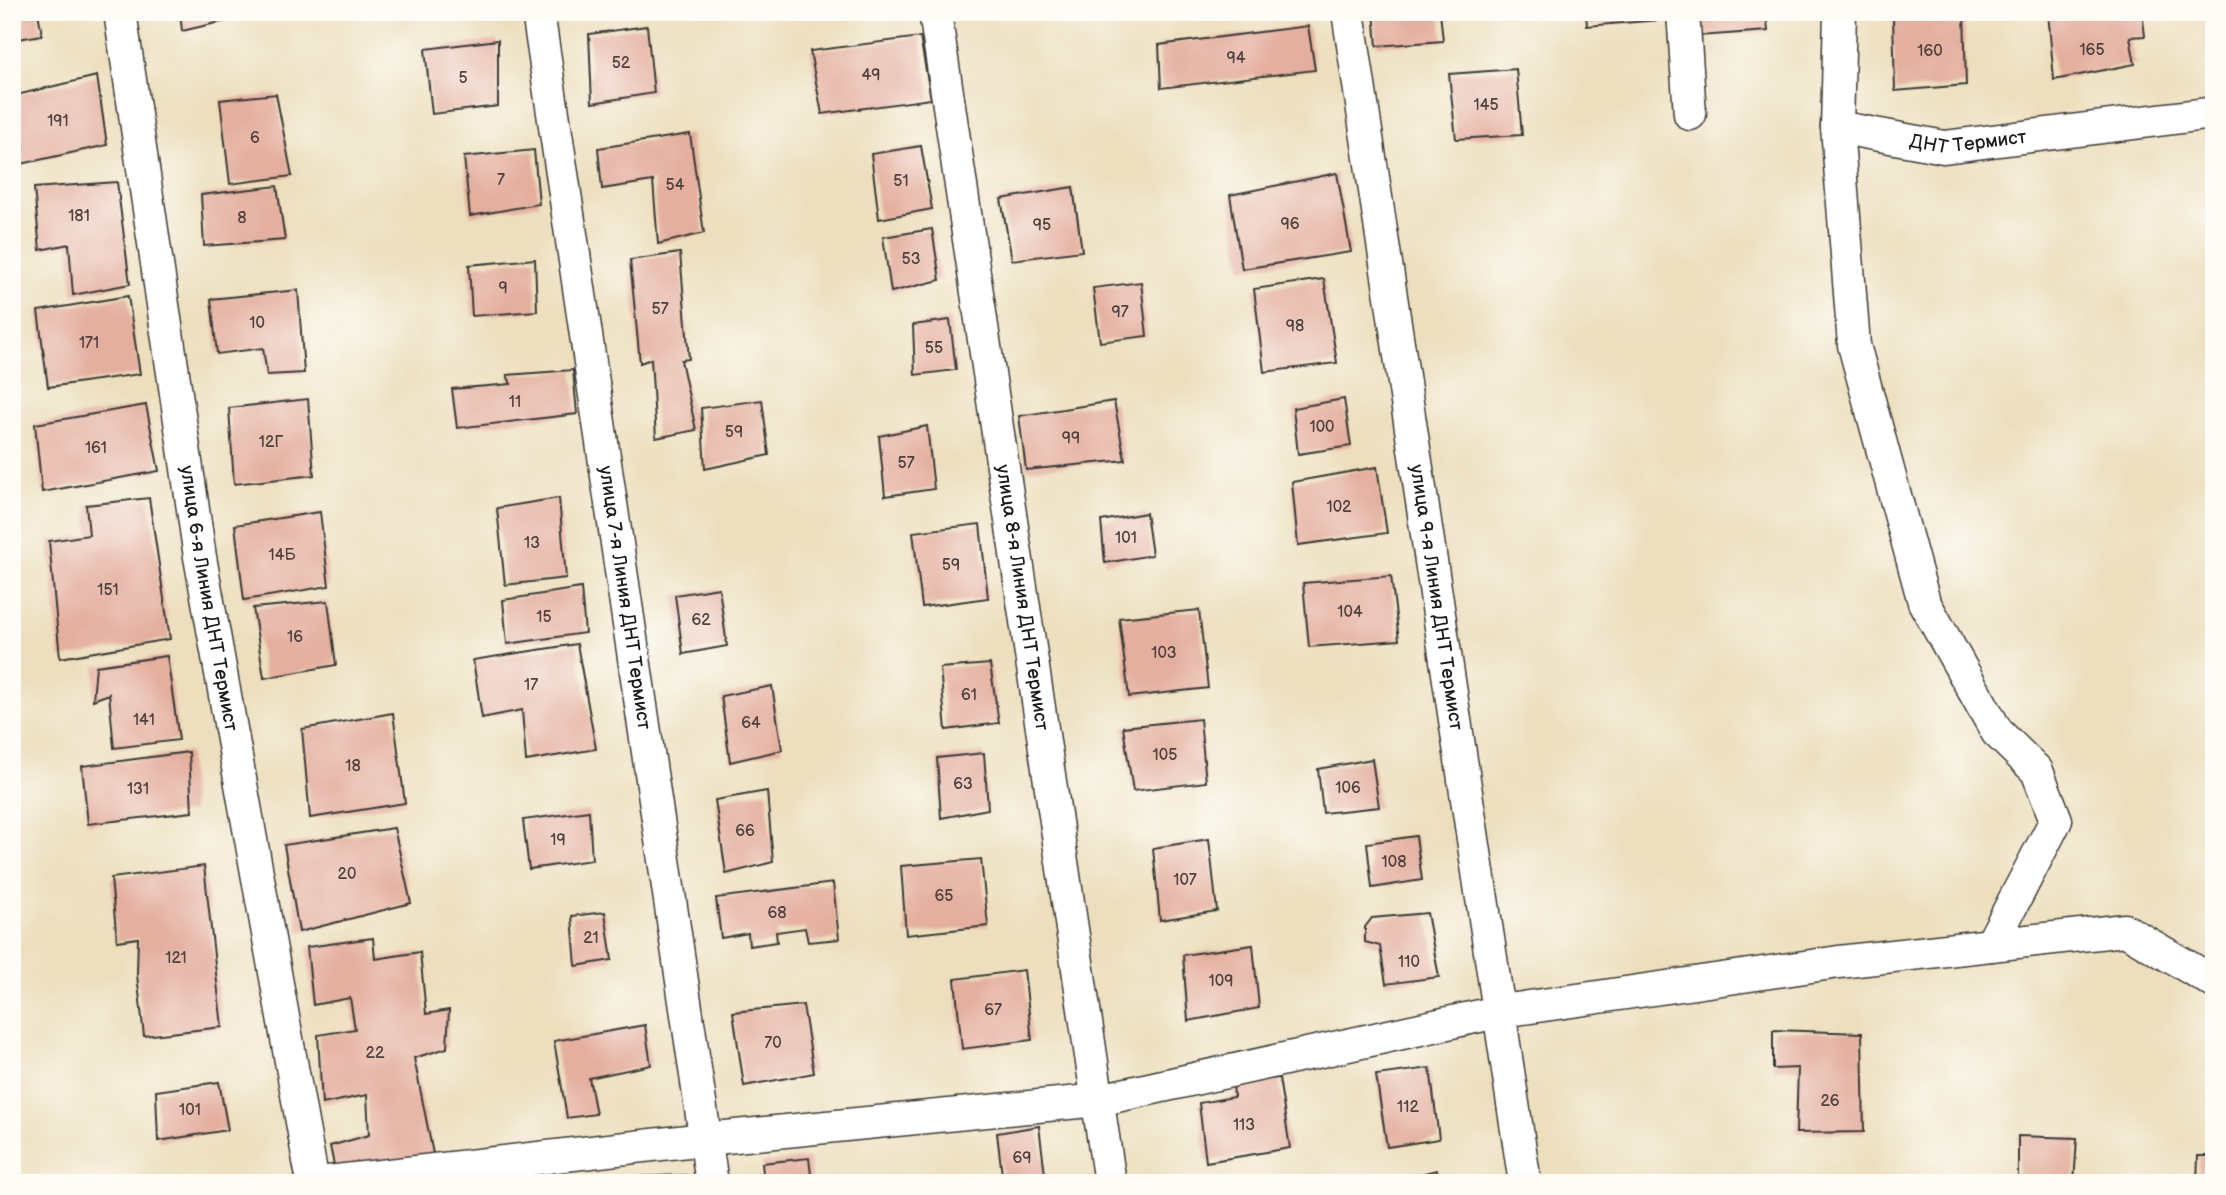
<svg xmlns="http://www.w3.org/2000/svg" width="2226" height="1195" font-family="'Balsamiq Sans',sans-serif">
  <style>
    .building { fill: #e4af9f }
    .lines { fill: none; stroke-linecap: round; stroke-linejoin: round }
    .street-casing { stroke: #3b3934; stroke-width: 35 }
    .street { stroke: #fff; stroke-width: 32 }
    .labels { text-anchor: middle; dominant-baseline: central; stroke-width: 7; stroke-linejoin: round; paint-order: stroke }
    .number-label { font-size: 16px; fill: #4e413d }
    .street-label { font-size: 19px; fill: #1c1c1c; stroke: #fdfcf7 }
  </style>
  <rect width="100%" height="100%" fill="#fdfcf7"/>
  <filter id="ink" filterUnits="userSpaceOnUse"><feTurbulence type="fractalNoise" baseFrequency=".0143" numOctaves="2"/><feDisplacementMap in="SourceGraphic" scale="14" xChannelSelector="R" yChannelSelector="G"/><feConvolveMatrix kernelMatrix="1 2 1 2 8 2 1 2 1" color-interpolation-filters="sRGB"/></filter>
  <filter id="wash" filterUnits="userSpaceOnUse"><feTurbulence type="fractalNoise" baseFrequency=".00686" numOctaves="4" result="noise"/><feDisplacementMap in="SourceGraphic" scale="28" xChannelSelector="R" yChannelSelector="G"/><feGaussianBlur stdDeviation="1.57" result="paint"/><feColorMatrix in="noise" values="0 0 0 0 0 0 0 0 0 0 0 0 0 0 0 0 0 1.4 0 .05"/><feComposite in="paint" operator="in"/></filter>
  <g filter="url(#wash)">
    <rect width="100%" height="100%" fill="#eddfbe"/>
    <g id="blocks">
      <g class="building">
        <path d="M12,12H38L42,35L12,40Z"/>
        <path d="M180,12H259V13L182,31Z"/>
        <path d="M1374,12H1440L1443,41L1377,46Z"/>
        <path d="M1586,12H1670L1671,19L1587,26Z"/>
        <path d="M1696,12H1766L1768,31L1699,36Z"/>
        <path d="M1925,12H1964L1966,85L1895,91L1893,17Z"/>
        <path d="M2048,12H2142L2145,36L2130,37L2135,64L2054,80Z"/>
        <path d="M647,26L654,93L592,103L589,34Z"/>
        <path d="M1308,26L1315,70L1161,88L1159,45Z"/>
        <path d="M920,37L931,99L822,114L810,51Z"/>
        <path d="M498,40V106L432,114L425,49Z"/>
        <path d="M1516,69L1522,135L1456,139L1449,74Z"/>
        <path d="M97,76L107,145L12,166V96Z"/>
        <path d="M276,94L292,176L230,184L220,100Z"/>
        <path d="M690,134L704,233L658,244L653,181L602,189L598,148Z"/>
        <path d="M921,146L932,209L879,219L871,154Z"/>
        <path d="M534,150L539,204L470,216L464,157Z"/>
        <path d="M1337,173L1351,252L1242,269L1230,195Z"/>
        <path d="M117,182L130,284L73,295L69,244L40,250L34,188Z"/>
        <path d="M277,186L285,240L204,246L201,195Z"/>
        <path d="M1073,187L1082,251L1012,260L1001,199Z"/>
        <path d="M932,229L940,280L891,292L883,237Z"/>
        <path d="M680,253L689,359L681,360L696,430L656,438L651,359L640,363L630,260Z"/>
        <path d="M535,259L537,311L472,316L469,265Z"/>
        <path d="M1324,279L1337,363L1264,372L1254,289Z"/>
        <path d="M1141,282L1147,336L1100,342L1093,288Z"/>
        <path d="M298,290L304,373L267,375L263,348L217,354L211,299Z"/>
        <path d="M128,296L140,374L48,387L38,311Z"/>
        <path d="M950,320L956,370L915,375L913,325Z"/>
        <path d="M573,370L577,414L457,428L452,389L511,384L507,375Z"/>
        <path d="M308,399L314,475L234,484L229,408Z"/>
        <path d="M1344,399L1351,446L1298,454L1293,408Z"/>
        <path d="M762,400L769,455L705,469L701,408Z"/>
        <path d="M1114,401L1125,460L1026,470L1019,416Z"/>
        <path d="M146,405L159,471L42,492L35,424Z"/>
        <path d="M927,426L934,489L885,496L879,436Z"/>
        <path d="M1377,467L1387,533L1298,545L1292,482Z"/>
        <path d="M149,498L170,639L60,658L49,541L89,535L86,505Z"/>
        <path d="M559,498L566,578L505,585L497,508Z"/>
        <path d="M320,512L329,586L244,600L235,525Z"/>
        <path d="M1146,513L1152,555L1105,563L1101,521Z"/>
        <path d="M980,524L988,598L922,607L913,532Z"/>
        <path d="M1391,576L1399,640L1309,647L1303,583Z"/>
        <path d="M581,588L585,633L507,644L503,600Z"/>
        <path d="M719,588L727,646L683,654L675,595Z"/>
        <path d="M328,601L336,665L264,678L253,608Z"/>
        <path d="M1199,610L1208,688L1129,697L1119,618Z"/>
        <path d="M577,644L596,749L526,761L522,710L482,718L473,660Z"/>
        <path d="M167,656L179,740L114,748L109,694L93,700L96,666Z"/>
        <path d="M990,664L999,723L946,730L940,668Z"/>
        <path d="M772,686L782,750L730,762L721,696Z"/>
        <path d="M393,713L405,803L310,818L302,729Z"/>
        <path d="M1200,719L1206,782L1133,791L1123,727Z"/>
        <path d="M189,752L192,812L88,824L82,766Z"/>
        <path d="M984,753L988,809L941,818L937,758Z"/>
        <path d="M1372,759L1379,807L1323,813L1318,769Z"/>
        <path d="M767,791L773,862L726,874L715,800Z"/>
        <path d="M589,811L592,860L529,869L523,820Z"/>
        <path d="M394,828L411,903L299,932L284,845Z"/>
        <path d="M1416,836L1422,880L1372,888L1367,843Z"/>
        <path d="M1209,839L1217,911L1160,920L1153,848Z"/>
        <path d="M981,859L988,926L906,935L901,866Z"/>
        <path d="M204,866L222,1027L144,1036L137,975L138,938L117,941L111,878Z"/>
        <path d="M833,883L839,939L808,942L805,928L776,932L777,942L749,946L748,933L721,938L716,898Z"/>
        <path d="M605,912L612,960L576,966L572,916Z"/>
        <path d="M1427,913L1439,977L1386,984L1380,946L1365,942V927L1372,918Z"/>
        <path d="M373,938L375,959L420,952L426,1014L449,1010L447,1048L414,1058L433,1154L335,1170L330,1146L369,1135L367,1095L322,1104L318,1035L355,1029L350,998L313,1005L307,947Z"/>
        <path d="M1253,945L1259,1008L1188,1021L1183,955Z"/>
        <path d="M1024,970L1032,1040L962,1049L955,979Z"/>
        <path d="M803,1005L814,1073L744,1086L733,1012Z"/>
        <path d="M645,1025L651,1065L589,1078L596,1114L567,1118L554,1041Z"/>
        <path d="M1773,1030L1862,1033L1864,1132L1796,1133L1798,1068L1773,1069Z"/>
        <path d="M1430,1068L1439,1139L1387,1147L1376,1075Z"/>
        <path d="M1279,1078L1290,1148L1206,1162L1199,1103L1234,1097L1233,1082Z"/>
        <path d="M219,1082L228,1130L158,1141L156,1091Z"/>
        <path d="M1039,1126L1046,1183H1003L997,1133Z"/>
        <path d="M2018,1136L2077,1138L2074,1183H2018Z"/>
        <path d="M2198,1156H2214V1183H2197Z"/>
        <path d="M809,1158L812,1183H764L762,1163Z"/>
        <path d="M1437,1170L1439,1183H1386V1182Z"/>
        <path d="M686,1175L687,1183H630L629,1177Z"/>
      </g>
    </g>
  </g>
  <g filter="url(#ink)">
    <use href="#blocks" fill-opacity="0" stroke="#3b3934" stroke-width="2"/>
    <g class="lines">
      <g class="street-casing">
        <g id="street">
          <path id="s1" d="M120,12L200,557L313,1183"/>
          <path id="s2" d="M538,12L712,1183"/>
          <path id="s3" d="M935,12L1110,1183"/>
          <path id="s4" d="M1348,12L1525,1183"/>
          <path d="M1683,12L1690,114"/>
          <path id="s5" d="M1840,12L1837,127L1944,147L2214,113"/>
          <path d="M1837,127L1854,345L1924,602L1997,732L2037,771L2056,820L1991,945"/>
          <path d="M319,1183L705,1139L1099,1100L1502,1011L1839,962L2125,930L2214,982"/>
        </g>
      </g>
      <use href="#street" class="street"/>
    </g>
  </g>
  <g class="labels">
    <g class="number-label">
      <text x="2092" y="50">165</text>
      <text x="1930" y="51">160</text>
      <text x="1236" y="58">94</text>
      <text x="621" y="63">52</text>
      <text x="871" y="75">49</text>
      <text x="463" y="78">5</text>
      <text x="1486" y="105">145</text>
      <text x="58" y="121">191</text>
      <text x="255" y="138">6</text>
      <text x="501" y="180">7</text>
      <text x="901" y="181">51</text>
      <text x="675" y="185">54</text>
      <text x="79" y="216">181</text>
      <text x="242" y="218">8</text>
      <text x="1290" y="224">96</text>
      <text x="1042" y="225">95</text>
      <text x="911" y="259">53</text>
      <text x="503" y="288">9</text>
      <text x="660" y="309">57</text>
      <text x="1120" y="312">97</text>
      <text x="257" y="323">10</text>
      <text x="1295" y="326">98</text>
      <text x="89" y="343">171</text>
      <text x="934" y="348">55</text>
      <text x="515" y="402">11</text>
      <text x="1322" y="427">100</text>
      <text x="734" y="432">59</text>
      <text x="1071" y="438">99</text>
      <text x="271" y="442">12Г</text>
      <text x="96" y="448">161</text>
      <text x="906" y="463">57</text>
      <text x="1339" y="507">102</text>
      <text x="1126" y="538">101</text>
      <text x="532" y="543">13</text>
      <text x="282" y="555">14Б</text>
      <text x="951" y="565">59</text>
      <text x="108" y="590">151</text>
      <text x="1350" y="612">104</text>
      <text x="544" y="617">15</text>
      <text x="701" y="620">62</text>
      <text x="295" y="637">16</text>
      <text x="1164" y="653">103</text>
      <text x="531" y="685">17</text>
      <text x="969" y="695">61</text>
      <text x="144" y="720">141</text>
      <text x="751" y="723">64</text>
      <text x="1165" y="755">105</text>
      <text x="353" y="766">18</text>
      <text x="963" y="784">63</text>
      <text x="1348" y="788">106</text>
      <text x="138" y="789">131</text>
      <text x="745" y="831">66</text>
      <text x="558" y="840">19</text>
      <text x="1394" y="862">108</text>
      <text x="347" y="874">20</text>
      <text x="1185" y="880">107</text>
      <text x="944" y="896">65</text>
      <text x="777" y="913">68</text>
      <text x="591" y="938">21</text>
      <text x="176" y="958">121</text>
      <text x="1409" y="962">110</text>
      <text x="1221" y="981">109</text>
      <text x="993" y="1010">67</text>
      <text x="773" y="1043">70</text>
      <text x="375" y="1053">22</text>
      <text x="1830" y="1101">26</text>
      <text x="1408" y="1107">112</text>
      <text x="190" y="1110">101</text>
      <text x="1244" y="1125">113</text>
      <text x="1022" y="1158">69</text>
    </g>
    <g class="street-label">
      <text stroke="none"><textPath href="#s5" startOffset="248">ДНТ Термист</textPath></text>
      <text stroke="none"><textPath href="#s3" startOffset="592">улица 8-я Линия ДНТ Термист</textPath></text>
      <text stroke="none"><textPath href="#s4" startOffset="592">улица 9-я Линия ДНТ Термист</textPath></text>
      <text stroke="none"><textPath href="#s2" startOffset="592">улица 7-я Линия ДНТ Термист</textPath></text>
      <text stroke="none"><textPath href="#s1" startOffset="593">улица 6-я Линия ДНТ Термист</textPath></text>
    </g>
  </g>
  <rect width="2226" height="1195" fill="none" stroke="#fdfcf7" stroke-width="42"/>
</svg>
